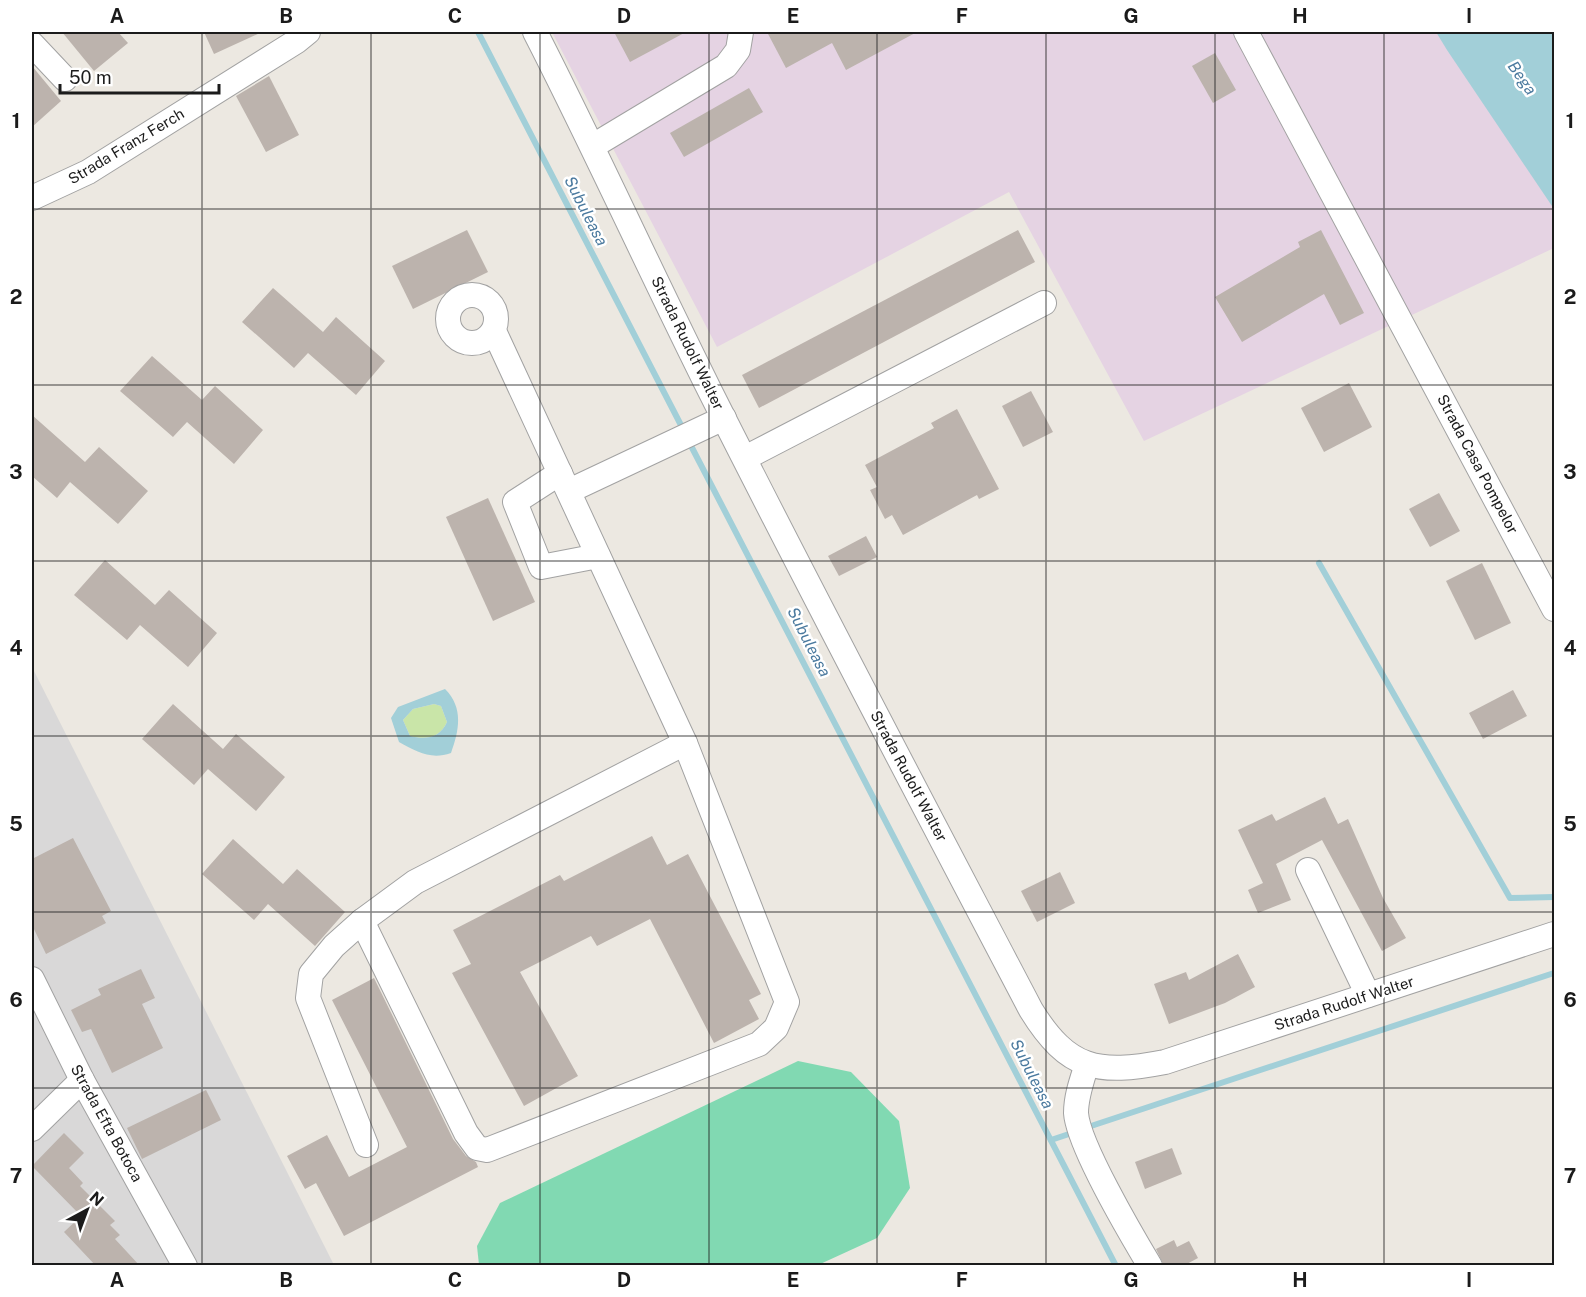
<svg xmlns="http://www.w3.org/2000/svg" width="1586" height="1297" font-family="'Public Sans',sans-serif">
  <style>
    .residential { fill: #d9d8d8 }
    .industrial { fill: #e5d3e3 }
    .grass { fill: #c9e5a8 }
    .pitch { fill: #81d9b2 }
    .water { fill: #a2cfd8; fill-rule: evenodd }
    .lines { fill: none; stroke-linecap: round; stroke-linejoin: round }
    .stream { stroke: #a2cfd8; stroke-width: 6 }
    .building { fill: #bcb3ad }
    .minor-casing { stroke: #a2a2a2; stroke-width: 26 }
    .minor { stroke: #fff; stroke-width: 24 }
    .grid { fill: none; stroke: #1b1b1b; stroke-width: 1.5; stroke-opacity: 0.55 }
    .labels { text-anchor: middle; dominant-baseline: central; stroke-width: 5; stroke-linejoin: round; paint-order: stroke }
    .street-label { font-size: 15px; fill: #1b1b1b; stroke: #fff }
    .water-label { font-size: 16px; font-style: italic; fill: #4a799e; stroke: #fff }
    .neatline { fill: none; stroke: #1b1b1b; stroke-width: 2 }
    .grid-label { font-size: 20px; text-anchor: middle; font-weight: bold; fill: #1b1b1b }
  </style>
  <rect width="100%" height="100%" fill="#ece8e1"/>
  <path class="residential" d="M32,667L334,1265H32Z"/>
  <path class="industrial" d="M552,32H1450L1554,191V248L1144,441L1009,192L717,347Z"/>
  <path class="grass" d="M434,704L441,706L447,722C440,738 426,740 410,736L403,720L413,709Z"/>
  <path class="pitch" d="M798,1061L851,1072L899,1121L910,1188L877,1238L818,1265H479L477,1246L500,1203Z"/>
  <g class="water">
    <path d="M1436,32H1554V209L1447,50Z"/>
    <path d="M445,689C464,708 459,731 451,753C431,760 417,752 399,742L391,718L398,707ZM434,704L441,706L447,722C440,738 426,740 410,736L403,720L413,709Z"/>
  </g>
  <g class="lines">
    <g class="stream">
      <path d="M478,32L684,431"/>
      <path d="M688,440L1116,1266"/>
      <path d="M1319,563L1510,898L1554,897"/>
      <path d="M1085,1128L1554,973"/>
      <path d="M1051,1140L1075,1132"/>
    </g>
  </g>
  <g class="building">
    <path d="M62,32H118L128,43L94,71Z"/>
    <path d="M204,32H262L214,54Z"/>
    <path d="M614,32H686L630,62Z"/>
    <path d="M767,32H917L846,70L832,43L786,68Z"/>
    <path d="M1215,53L1236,90L1213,103L1192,66Z"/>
    <path d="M32,66L61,101L32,127Z"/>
    <path d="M269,76L299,135L266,152L236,96Z"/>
    <path d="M749,88L763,112L684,157L670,133Z"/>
    <path d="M467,230L488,272L413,309L392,266Z"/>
    <path d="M1018,230L1035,262L759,408L742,375Z"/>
    <path d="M1321,230L1364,313L1340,325L1324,294L1242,342L1215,297L1300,247L1298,242Z"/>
    <path d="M273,288L323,332L336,317L385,361L356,395L308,353L294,368L242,322Z"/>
    <path d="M152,356L202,400L215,386L263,430L234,464L187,422L173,437L120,391Z"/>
    <path d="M1349,383L1372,427L1324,452L1301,408Z"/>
    <path d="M1031,391L1053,432L1023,447L1002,406Z"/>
    <path d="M957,409L999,489L979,499L977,495L903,535L892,515L885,519L870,490L877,487L865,465L934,428L931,423Z"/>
    <path d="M32,415L85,462L99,447L148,491L118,524L70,482L57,498L32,476Z"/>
    <path d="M1439,493L1460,531L1430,547L1409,509Z"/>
    <path d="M488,498L535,602L493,621L446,517Z"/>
    <path d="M866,536L877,557L839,576L828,556Z"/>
    <path d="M105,560L155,605L169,590L217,633L188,667L140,625L127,640L74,595Z"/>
    <path d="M1482,563L1511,623L1475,640L1446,581Z"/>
    <path d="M1513,690L1527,716L1483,739L1469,713Z"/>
    <path d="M173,704L223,749L236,734L285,777L256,811L208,769L194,785L142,739Z"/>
    <path d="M1325,797L1338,824L1348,819L1383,898L1406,938L1382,951L1322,840L1276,864L1291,900L1258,913L1248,890L1263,883L1238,830L1272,814L1276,821Z"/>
    <path d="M652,836L667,865L688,854L761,994L749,1000L759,1019L714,1043L650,919L597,946L591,936L520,972L578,1076L524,1106L452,973L471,964L453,930L560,875L564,881Z"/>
    <path d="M73,838L111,911L102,916L106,923L46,954L32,925V859Z"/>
    <path d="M233,839L283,884L297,869L345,912L315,946L268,904L254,920L202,874Z"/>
    <path d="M1060,872L1075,903L1037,922L1021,891Z"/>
    <path d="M1238,954L1255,987L1225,1003L1169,1024L1154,984L1186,972L1189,980Z"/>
    <path d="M141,969L155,998L142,1004L163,1048L112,1073L91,1029L82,1032L71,1010L101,995L98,989Z"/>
    <path d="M374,978L453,1139L466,1156L476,1162L478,1167L344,1236L316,1183L305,1189L287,1156L327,1135L349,1177L407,1147L332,1000Z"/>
    <path d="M206,1090L221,1120L142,1159L127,1128Z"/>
    <path d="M64,1133L84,1153L69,1168L83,1183L80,1186L115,1221L110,1225L120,1235L115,1239L140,1266H96L64,1232L81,1216L32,1166Z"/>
    <path d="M1172,1148L1182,1174L1145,1189L1135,1162Z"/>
    <path d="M1174,1240L1177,1247L1189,1241L1198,1258L1183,1266H1164L1156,1249Z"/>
  </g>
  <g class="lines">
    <g class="minor-casing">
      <g id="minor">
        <path d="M535,32C596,151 651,273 711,393C815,600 923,804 1031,1010C1068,1070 1098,1075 1165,1062L1554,934"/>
        <path d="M1246,32L1554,609"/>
        <path d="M32,44L65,79"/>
        <path d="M593,146L726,66L738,50L741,32"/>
        <path d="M32,198L88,172L297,41L308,32"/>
        <circle cx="472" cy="319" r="24"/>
        <path d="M745,458L1044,303"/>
        <path d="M560,473L515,502L541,567L598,556"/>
        <path d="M569,491L724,418"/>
        <path d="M1308,870L1368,995"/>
        <path d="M362,921L466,1133L477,1148L487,1150L759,1044L776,1028L787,1002L685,743L494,331"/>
        <path d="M32,979L82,1080L185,1266"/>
        <path d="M1087,1064C1082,1080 1076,1096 1076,1113C1078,1144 1132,1236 1150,1266"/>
        <path d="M32,1129L82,1080"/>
        <path d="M366,1145L308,998L311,974L334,946L362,921L415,882L685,743"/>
      </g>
    </g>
    <use href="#minor" class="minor"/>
  </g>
  <path class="grid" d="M202,32V1266M371,32V1266M540,32V1266M709,32V1266M877,32V1266M1046,32V1266M1215,32V1266M1384,32V1266M32,209H1554M32,385H1554M32,561H1554M32,736H1554M32,912H1554M32,1088H1554"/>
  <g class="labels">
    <g class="street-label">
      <text transform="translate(126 146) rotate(-31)">Strada Franz Ferch</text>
      <text transform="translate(688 343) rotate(64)">Strada Rudolf Walter</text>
      <text transform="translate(1478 464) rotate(62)">Strada Casa Pompelor</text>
      <text transform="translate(909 776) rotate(62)">Strada Rudolf Walter</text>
      <text transform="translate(1344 1003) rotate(-18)">Strada Rudolf Walter</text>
      <text transform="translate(107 1123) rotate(61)">Strada Efta Botoca</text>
    </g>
    <g class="water-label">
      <text transform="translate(1522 78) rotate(55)">Bega</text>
      <text transform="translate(586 211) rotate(63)">Subuleasa</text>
      <text transform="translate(809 642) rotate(63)">Subuleasa</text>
      <text transform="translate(1032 1074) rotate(63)">Subuleasa</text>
    </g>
  </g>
  <rect width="1586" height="1297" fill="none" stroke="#ffffff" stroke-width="66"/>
  <g transform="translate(87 1210) rotate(41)" stroke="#ffffff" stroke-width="4.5" paint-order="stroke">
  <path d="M0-4.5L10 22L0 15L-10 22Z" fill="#1b1b1b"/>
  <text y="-9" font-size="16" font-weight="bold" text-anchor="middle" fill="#1b1b1b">N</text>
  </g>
  <path d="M60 84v9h159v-9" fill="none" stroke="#1b1b1b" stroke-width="3"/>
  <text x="69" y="84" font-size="18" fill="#1b1b1b" stroke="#ffffff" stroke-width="4.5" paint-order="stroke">50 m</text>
  <rect x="33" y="33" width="1520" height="1231" class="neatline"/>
  <g class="grid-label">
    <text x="117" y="23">A</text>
    <text x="286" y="23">B</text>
    <text x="455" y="23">C</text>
    <text x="624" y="23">D</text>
    <text x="793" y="23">E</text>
    <text x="962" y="23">F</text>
    <text x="1131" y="23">G</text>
    <text x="1300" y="23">H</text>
    <text x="1469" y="23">I</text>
    <text x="16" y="128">1</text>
    <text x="1570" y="128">1</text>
    <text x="16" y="304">2</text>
    <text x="1570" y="304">2</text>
    <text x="16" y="479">3</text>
    <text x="1570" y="479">3</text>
    <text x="16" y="655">4</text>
    <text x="1570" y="655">4</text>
    <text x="16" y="831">5</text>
    <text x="1570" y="831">5</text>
    <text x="16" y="1007">6</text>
    <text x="1570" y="1007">6</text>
    <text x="16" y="1183">7</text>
    <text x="1570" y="1183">7</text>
    <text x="117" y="1287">A</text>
    <text x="286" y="1287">B</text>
    <text x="455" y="1287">C</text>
    <text x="624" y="1287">D</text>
    <text x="793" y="1287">E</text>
    <text x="962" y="1287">F</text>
    <text x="1131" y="1287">G</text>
    <text x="1300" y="1287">H</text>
    <text x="1469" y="1287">I</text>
  </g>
</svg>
